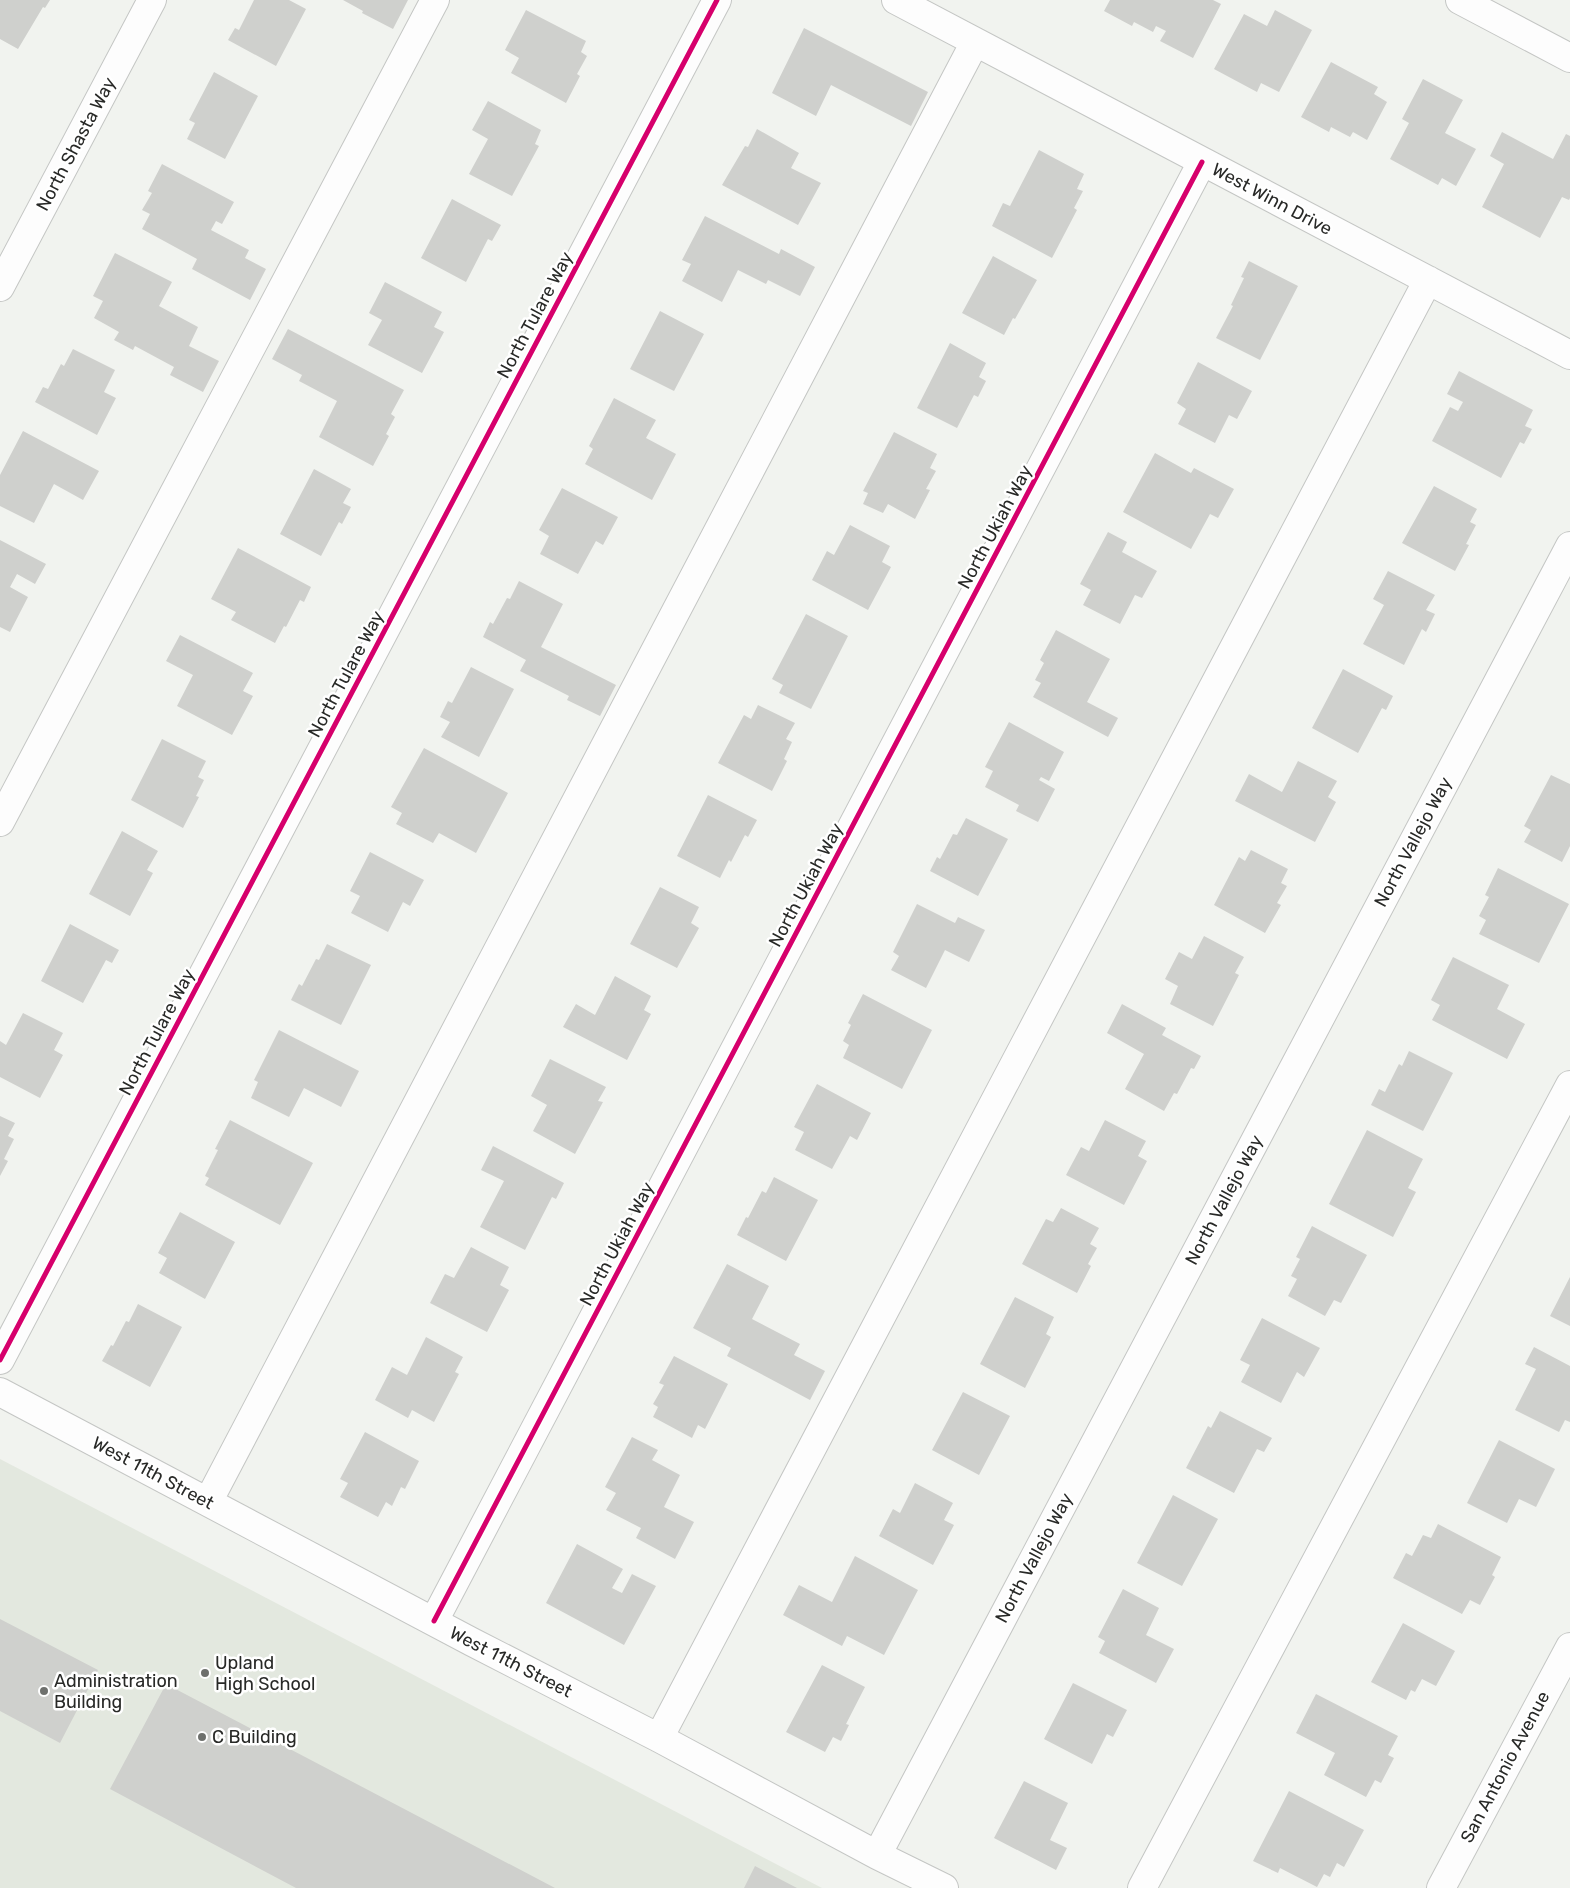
<svg xmlns="http://www.w3.org/2000/svg" width="1570" height="1888" font-family="Rubik,sans-serif">
<style>
.built{fill:#e3e8df}
.building{fill:#cfd0cd}
.lines{fill:none;stroke-linecap:round;stroke-linejoin:round}
.minor-casing{stroke:#c4c6c4;stroke-width:30}
.major-casing{stroke:#c4c6c4;stroke-width:30}
.minor{stroke:#fdfdfd;stroke-width:28}
.major{stroke:#fdfdfd;stroke-width:28}
.cycleway-casing{stroke:#fff;stroke-width:8}
.cycleway{stroke:#d6006c;stroke-width:5}
.poi-dot{fill:#6e706d;stroke:#fff;stroke-width:2}
.labels{text-anchor:middle;stroke-width:5;stroke-linejoin:round;paint-order:stroke}
.street-label{font-size:18px;fill:#282927;stroke:#fff}
.poi-label{font-size:18px;fill:#282927;stroke:#fff;text-anchor:start}
</style>
<rect width="100%" height="100%" fill="#f1f3ef"/>
<path class="built" d="M0 1459 822 1888H0Z"/>
<path class="building" d="M0 0H50L45 8 43 7 18 49 0 39Z
M254 0H289L306 9 276 66 228 40 235 28 239 30Z
M343 0H408L393 29 362 13 363 11Z
M1110 0H1213L1221 4 1193 58 1160 41 1166 31 1156 26 1153 32 1134 22 1132 26 1104 11Z
M526 10 586 41 581 52 587 56 577 74 580 76 566 103 511 73 519 58 505 50Z
M1275 10 1312 30 1279 92 1261 83 1257 92 1214 69 1244 14 1267 26Z
M804 28 928 92 911 126 831 85 816 116 772 93Z
M1331 62 1378 87 1374 94 1387 102 1367 140 1353 132 1350 137 1331 127 1329 132 1301 117Z
M214 72 258 96 225 159 187 139 195 123 189 120Z
M1423 79 1463 100 1445 133 1476 149 1456 186 1442 178 1438 185 1390 159 1409 123 1402 119Z
M488 101 541 130 535 144 539 146 512 196 469 174 488 139 472 130Z
M757 129 799 153 791 168 821 183 798 225 722 185 745 146 748 147Z
M1502 132 1553 159 1566 134 1570 136V198L1569 200 1562 197 1540 238 1482 207 1504 164 1490 156Z
M1039 150 1084 174 1077 189 1083 191 1074 208 1077 210 1052 258 992 226 1003 203 1010 206Z
M162 164 234 202 222 224 216 221 211 230 249 250 245 258 266 269 250 300 192 269 197 259 142 229 150 214 142 210 152 193 148 191Z
M452 199 501 225 492 241 488 239 466 282 421 258Z
M705 216 779 254 781 249 815 267 800 296 768 280 766 284 738 270 722 302 682 281 691 264 682 260Z
M115 253 172 282 159 306 198 327 189 346 219 361 203 392 170 375 174 367 135 346 133 350 114 340 119 332 94 318 103 301 93 296Z
M993 256 1037 280 1015 319 1013 318 1004 335 962 313Z
M1249 261 1298 286 1260 360 1216 338 1233 306 1231 305 1244 278 1241 277Z
M385 282 442 312 434 327 444 332 422 373 368 345 382 320 369 313Z
M660 311 704 334 674 391 630 369Z
M288 329 404 390 391 414 395 417 386 434 389 436 373 466 319 437 337 401 299 381 302 375 272 359Z
M950 343 986 363 979 377 986 381 978 397 974 395 957 428 917 408Z
M73 349 115 370 104 392 116 398 97 435 35 402 43 387 48 389 61 364 64 366Z
M1198 362 1252 391 1237 419 1229 415 1215 443 1178 424 1186 409 1177 403Z
M1459 371 1533 410 1525 426 1532 429 1524 444 1520 442 1501 478 1432 441 1450 407 1458 411 1463 402 1447 394Z
M614 398 656 420 646 438 676 454 652 500 585 464 593 449 589 446Z
M23 431 99 471 83 500 54 484 34 523 0 506V475Z
M894 432 937 454 930 468 936 471 926 489 930 490 915 519 888 504 883 513 863 504 868 493 863 491Z
M1155 453 1191 473 1194 468 1234 489 1218 518 1210 514 1191 549 1123 512Z
M314 469 351 489 343 503 351 507 342 524 339 522 321 556 280 534Z
M1434 486 1477 509 1470 522 1476 525 1466 544 1469 545 1455 571 1402 543Z
M562 488 618 517 603 545 596 541 578 574 540 554 549 536 539 530Z
M850 525 890 546 882 562 891 567 868 610 812 580 827 551 834 555Z
M1108 532 1127 542 1122 552 1157 571 1142 598 1135 595 1120 624 1083 605 1091 590 1080 584Z
M0 540 46 564 35 584 17 574 10 587 28 597 10 632 0 627Z
M238 548 311 587 304 602 300 600 286 627 284 626 275 643 231 620 236 612 211 599Z
M1388 571 1435 595 1426 610 1435 614 1426 632 1422 629 1404 665 1363 644 1384 605 1373 599Z
M519 581 563 604 541 647 616 685 600 716 567 700 569 696 520 671 526 660 483 637 490 622 493 624 507 598 510 599Z
M806 614 848 636 811 709 779 693 783 685 772 679Z
M1056 630 1110 659 1087 702 1118 718 1108 737 1033 697 1041 683 1035 680 1044 663 1040 660Z
M180 635 253 673 243 691 253 696 232 735 177 706 193 675 166 661Z
M471 667 514 689 479 757 441 737 450 722 440 717 448 701 452 703Z
M1343 669 1393 696 1386 710 1382 708 1358 753 1312 728Z
M758 705 795 723 786 739 792 742 784 759 787 761 772 791 718 763 744 715 751 719Z
M1009 722 1064 752 1049 781 1041 777 1039 780 1055 789 1038 822 1016 811 1019 805 985 787 993 771 985 767Z
M162 739 206 761 198 777 204 780 196 796 199 797 183 828 131 800Z
M424 748 508 793 476 853 439 833 433 843 396 824 402 813 391 807Z
M1298 761 1337 781 1328 797 1336 802 1315 842 1235 801 1249 774 1282 792Z
M1551 775 1570 784V846L1562 862 1524 842 1531 830 1524 826Z
M708 795 757 820 748 837 745 835 731 862 729 860 720 878 677 856Z
M966 818 1008 839 978 896 930 871 937 857 940 859 953 834 957 835Z
M122 831 158 851 147 870 153 873 130 916 89 894Z
M1251 850 1288 869 1281 883 1287 886 1277 903 1281 905 1265 933 1214 905 1239 857 1245 861Z
M370 852 424 880 410 906 403 902 388 932 351 913 360 896 350 891Z
M1498 868 1569 904 1539 963 1479 934 1486 920 1479 916 1489 897 1485 895Z
M660 887 699 907 691 923 699 928 677 968 630 944Z
M917 904 955 923 958 917 985 930 969 962 945 950 926 988 891 970 899 956 893 952Z
M70 924 119 950 112 963 106 960 83 1003 41 981Z
M1204 936 1244 957 1235 973 1239 975 1213 1026 1170 1004 1178 986 1165 979 1179 952 1192 959Z
M327 944 371 965 341 1025 291 1000 299 984 302 986 316 959 319 960Z
M1453 957 1509 985 1497 1009 1525 1024 1507 1059 1432 1020 1440 1005 1431 1000Z
M615 976 651 996 644 1010 651 1014 627 1060 563 1027 576 1004 595 1015Z
M863 994 932 1030 902 1089 843 1058 849 1045 843 1041 851 1025 848 1023Z
M1122 1004 1166 1028 1162 1035 1201 1056 1194 1069 1191 1068 1177 1094 1174 1093 1164 1111 1125 1089 1144 1054 1107 1033Z
M23 1013 63 1033 54 1050 63 1055 40 1098 0 1077V1041L6 1045Z
M279 1030 359 1071 341 1107 304 1088 289 1117 251 1098 258 1082 254 1080Z
M1409 1051 1453 1073 1423 1131 1371 1105 1379 1089 1385 1092 1399 1064 1402 1066Z
M550 1059 606 1087 598 1101 603 1102 575 1154 533 1131 547 1105 531 1096Z
M817 1084 871 1113 857 1140 850 1136 832 1169 795 1150 804 1132 794 1127Z
M0 1116 15 1123 8 1136 14 1139 4 1159 8 1161 0 1176Z
M230 1120 313 1163 280 1225 205 1185 209 1178 205 1176 218 1150 215 1149Z
M1105 1120 1146 1141 1138 1156 1147 1161 1124 1205 1066 1175 1081 1147 1089 1151Z
M1367 1130 1423 1159 1408 1188 1416 1192 1393 1237 1329 1204Z
M493 1146 564 1183 556 1199 552 1197 525 1250 480 1227 504 1181 481 1170Z
M774 1177 818 1200 786 1261 737 1235 746 1217 748 1218 762 1191 766 1193Z
M1061 1208 1099 1228 1090 1244 1097 1248 1088 1264 1091 1266 1077 1293 1022 1264 1046 1219 1053 1222Z
M180 1212 235 1242 205 1299 159 1273 167 1258 158 1253Z
M1312 1226 1367 1255 1341 1303 1334 1300 1325 1316 1288 1296 1297 1279 1291 1276 1300 1259 1296 1257Z
M471 1247 509 1267 500 1285 509 1290 487 1332 430 1303 445 1274 454 1278Z
M727 1264 769 1286 752 1319 800 1344 794 1355 825 1371 810 1400 727 1356 731 1348 693 1328Z
M1570 1277V1326L1550 1316Z
M1015 1297 1054 1317 1046 1334 1051 1337 1025 1388 980 1364Z
M138 1304 182 1327 150 1387 102 1361 111 1345 113 1346 126 1321 129 1322Z
M1262 1318 1320 1348 1304 1377 1297 1372 1281 1403 1241 1382 1250 1365 1240 1360Z
M426 1337 463 1357 455 1372 459 1374 434 1422 412 1410 408 1418 375 1400 392 1367 407 1375Z
M1534 1347 1570 1366V1422L1565 1420 1559 1432 1515 1410 1536 1369 1525 1364Z
M674 1356 728 1384 705 1429 698 1425 692 1438 653 1417 658 1407 653 1404 664 1385 659 1383Z
M963 1392 1010 1416 979 1475 932 1450Z
M1220 1411 1272 1438 1264 1452 1257 1449 1234 1493 1186 1468 1208 1426 1211 1428Z
M365 1432 419 1461 405 1489 401 1487 392 1506 386 1502 378 1517 340 1497 348 1483 340 1479Z
M632 1437 658 1450 652 1460 680 1475 664 1507 694 1522 675 1559 636 1538 641 1528 606 1510 616 1493 605 1487Z
M1499 1440 1555 1469 1536 1507 1519 1499 1507 1523 1467 1503Z
M915 1483 953 1503 944 1520 954 1525 933 1565 879 1536 893 1509 900 1513Z
M1173 1495 1218 1519 1182 1586 1137 1563Z
M1438 1524 1501 1557 1492 1575 1495 1577 1480 1605 1470 1600 1462 1614 1393 1578 1406 1553 1412 1556 1423 1535 1431 1538Z
M577 1544 623 1569 612 1588 622 1593 632 1574 656 1586 624 1645 546 1603Z
M855 1556 918 1590 884 1655 847 1636 842 1646 783 1615 799 1585 832 1602Z
M1123 1589 1159 1608 1146 1635 1174 1649 1156 1683 1099 1653 1105 1641 1098 1637Z
M0 1619 98 1670 60 1743 0 1711Z
M1403 1623 1455 1651 1436 1686 1422 1679 1415 1692 1411 1690 1406 1700 1371 1682Z
M822 1665 865 1687 846 1724 849 1725 841 1741 833 1737 825 1752 786 1732Z
M1073 1683 1127 1710 1113 1737 1107 1734 1092 1764 1044 1739Z
M166 1684 555 1888H296L110 1789Z
M1316 1694 1398 1736 1388 1755 1394 1758 1381 1783 1375 1780 1366 1797 1324 1775 1335 1753 1296 1733Z
M1024 1781 1068 1803 1050 1840 1067 1848 1056 1870 994 1838Z
M1289 1791 1364 1830 1344 1867 1337 1863 1330 1877 1324 1874 1317 1887 1280 1868 1278 1873 1253 1861Z
M755 1866 797 1888H744Z"/>
<g class="lines">
<g class="minor-casing">
<path id="minor" d="M896 0 1570 355
M1460 0 1570 58
M0 287 152 0
M0 822 435 0
M0 1360 717 0
M0 1392 472 1642 659 1738 877 1855 944 1888
M208 1502 975 42
M434 1621 1202 162
M659 1738 1428 280
M877 1855 1570 546
M1142 1888 1570 1085"/>
</g>
<g class="major-casing">
<path id="major" d="M1441 1888 1570 1647"/>
</g>
<use href="#minor" class="minor"/>
<use href="#major" class="major"/>
<g class="cycleway-casing">
<path id="cycleway" d="M0 1360 717 0
M434 1621 1202 162"/>
</g>
<use href="#cycleway" class="cycleway"/>
</g>
<g class="poi-dot">
<circle cx="205" cy="1673" r="5"/>
<circle cx="44" cy="1691" r="5"/>
<circle cx="202" cy="1737" r="5"/>
</g>
<g class="labels">
<g class="street-label">
<text transform="translate(76 144) rotate(-62)" y="6">North Shasta Way</text>
<text transform="translate(1272 199) rotate(28)" y="6">West Winn Drive</text>
<text transform="translate(535 315) rotate(-62)" y="6">North Tulare Way</text>
<text transform="translate(995 527) rotate(-62)" y="6">North Ukiah Way</text>
<text transform="translate(346 674) rotate(-62)" y="6">North Tulare Way</text>
<text transform="translate(1413 842) rotate(-62)" y="6">North Vallejo Way</text>
<text transform="translate(806 885) rotate(-62)" y="6">North Ukiah Way</text>
<text transform="translate(157 1032) rotate(-62)" y="6">North Tulare Way</text>
<text transform="translate(1224 1200) rotate(-62)" y="6">North Vallejo Way</text>
<text transform="translate(617 1244) rotate(-62)" y="6">North Ukiah Way</text>
<text transform="translate(153 1473) rotate(28)" y="6">West 11th Street</text>
<text transform="translate(1034 1558) rotate(-62)" y="6">North Vallejo Way</text>
<text transform="translate(511 1662) rotate(27)" y="6">West 11th Street</text>
<text transform="translate(1505 1767) rotate(-62)" y="6">San Antonio Avenue</text>
</g>
<g class="poi-label">
<text x="215" y="1669">Upland<tspan x="215" dy="21">High School</tspan></text>
<text x="54" y="1687">Administration<tspan x="54" dy="21">Building</tspan></text>
<text x="212" y="1743">C Building</text>
</g>
</g>
</svg>
